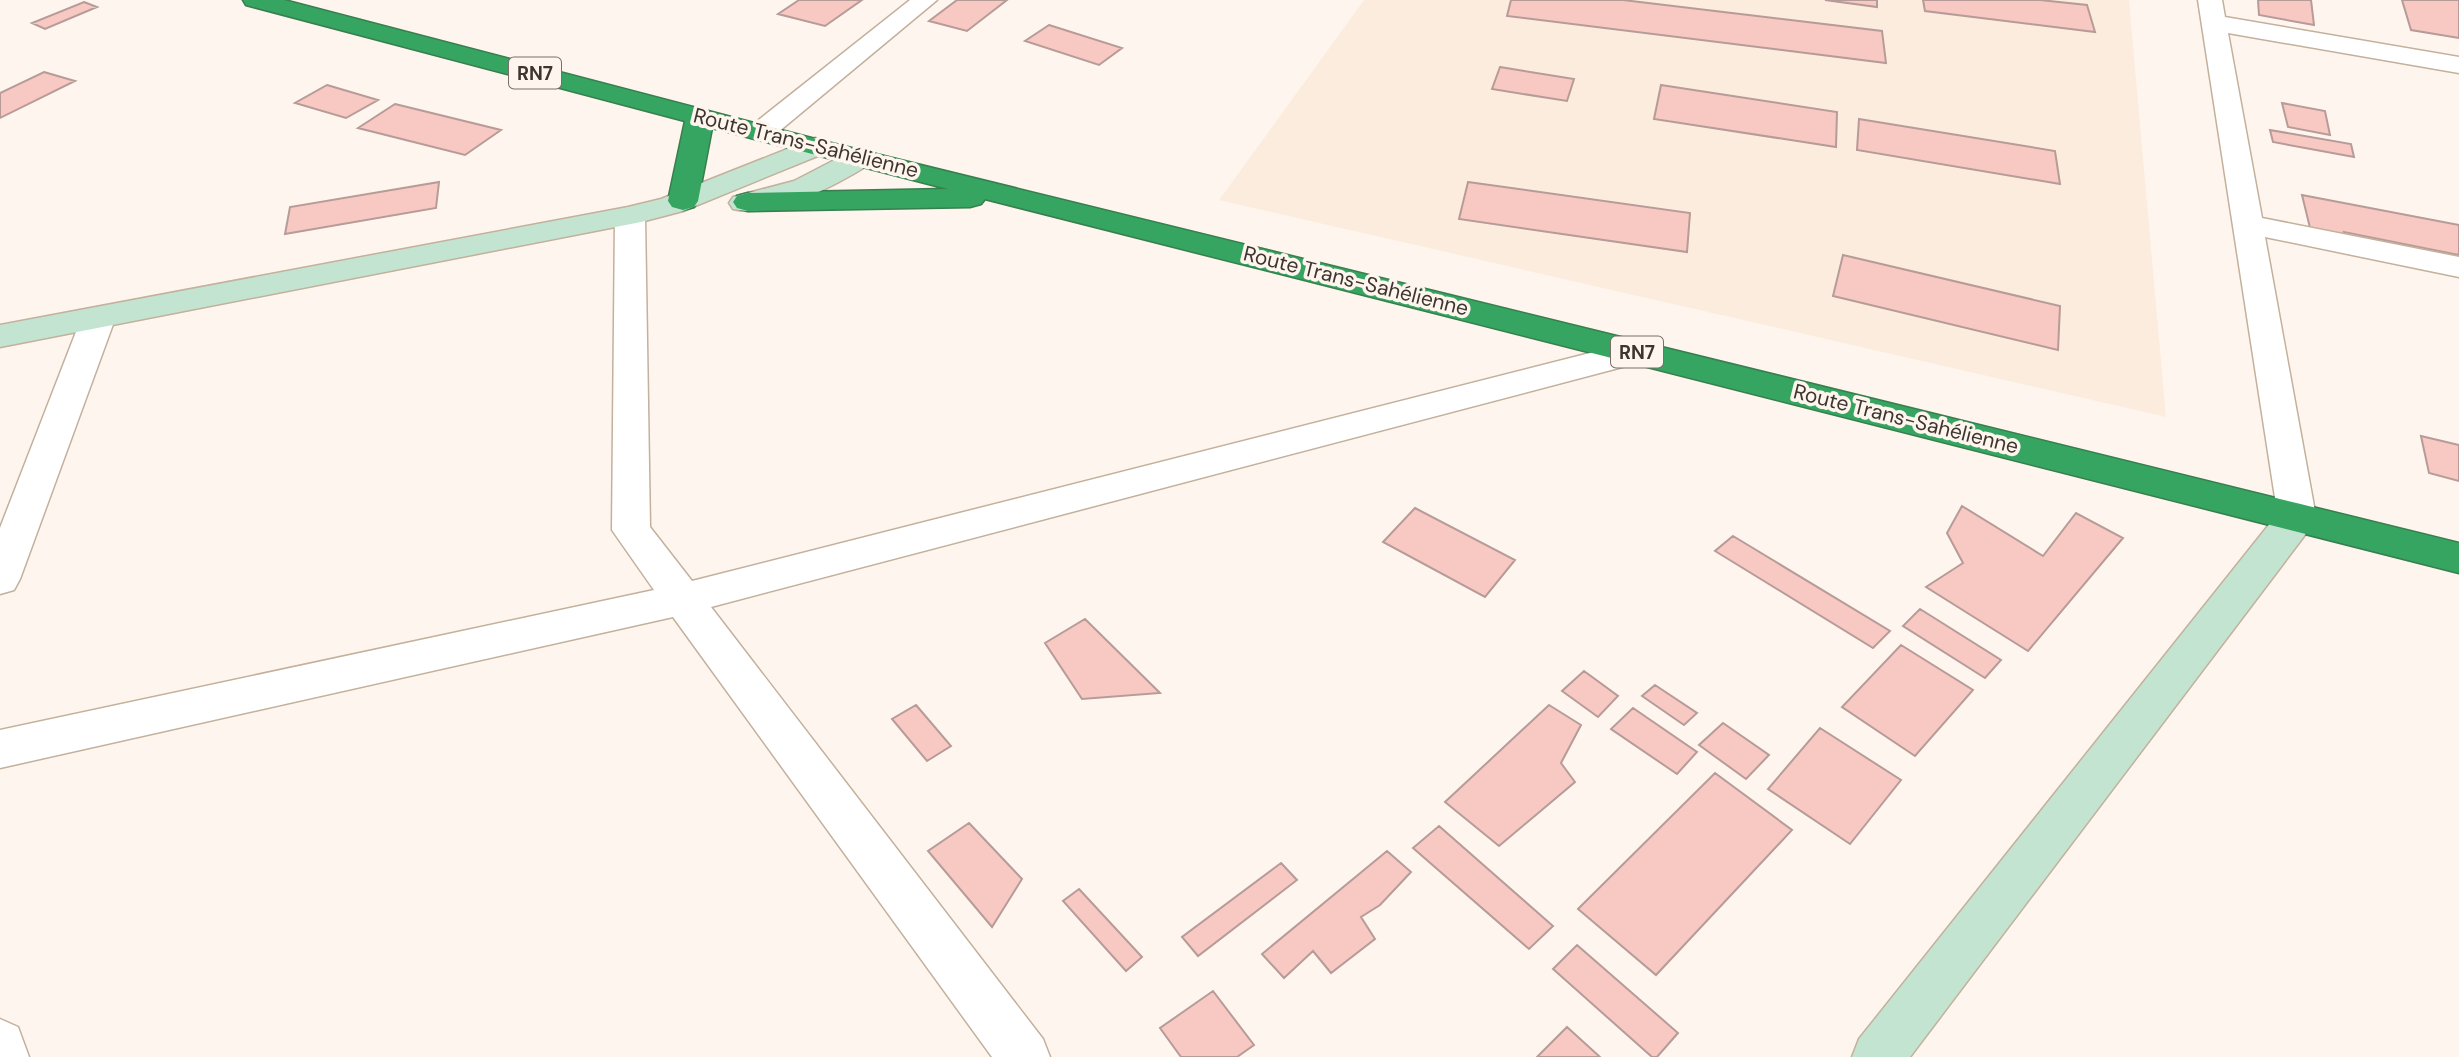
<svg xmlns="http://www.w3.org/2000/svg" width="2459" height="1057" font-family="'DM Sans',sans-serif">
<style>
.built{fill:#fcecdd}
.building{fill:#f8c8c2;stroke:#b79b98;stroke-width:2}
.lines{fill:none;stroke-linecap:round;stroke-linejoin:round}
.street-casing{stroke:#c3b09d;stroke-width:3}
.secondary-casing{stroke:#c3b09d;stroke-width:3}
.highway-casing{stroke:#387e4f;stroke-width:3}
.street{fill:#fff;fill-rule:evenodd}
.secondary{fill:#c3e4d0;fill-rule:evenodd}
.highway{fill:#36a561;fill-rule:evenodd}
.labels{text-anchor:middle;stroke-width:7;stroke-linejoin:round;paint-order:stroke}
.shield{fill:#fef6ee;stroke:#776f68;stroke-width:2}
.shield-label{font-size:19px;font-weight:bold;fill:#3d352e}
.street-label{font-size:21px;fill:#3d352e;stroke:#fef6ee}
</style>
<rect width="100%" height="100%" fill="#fef6ee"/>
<path class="built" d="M1364 0H2129L2166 417 1219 200Z"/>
<path class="building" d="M799 0H862L825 26 778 14Z
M957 0H1007L967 31 929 21Z
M1511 0H1623L1882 31 1886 63 1507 16Z
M1825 0H1877V7Z
M1923 0H2040L2087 5 2095 32 1925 11Z
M2258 0H2311L2314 25 2259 15Z
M2402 0H2459V38L2411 30Z
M84 2 97 7 45 29 32 23Z
M1049 25 1122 48 1099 65 1025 41Z
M1500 67 1574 79 1567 101 1492 89Z
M44 72 75 81 0 118V93Z
M327 85 378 100 346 118 295 103Z
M1661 85 1837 112 1836 147 1654 119Z
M2282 103 2325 111 2330 135 2288 127Z
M395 104 501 130 465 155 358 128Z
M1859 119 2055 151 2060 184 1857 150Z
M2270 130 2351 144 2354 157 2273 142Z
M439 182 436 208 285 234 290 207Z
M1468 182 1690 213 1687 252 1459 219Z
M2302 195 2459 225V255L2344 232 2346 239 2311 232Z
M1843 255 2060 306 2058 350 1833 296Z
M2421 436 2459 445V481L2429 473Z
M1962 506 2043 556 2076 513 2123 538 2028 651 1926 587 1963 563 1947 533Z
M1415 508 1515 560 1485 597 1383 542Z
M1733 536 1890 631 1873 648 1715 551Z
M1920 609 2001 660 1985 678 1903 626Z
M1085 619 1160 693 1082 699 1045 643Z
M1901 645 1973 690 1915 756 1842 707Z
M1584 671 1618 696 1598 717 1562 691Z
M1655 685 1697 713 1684 725 1642 696Z
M916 705 951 746 927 761 892 719Z
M1549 705 1581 725 1561 763 1575 782 1499 846 1445 802Z
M1633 708 1697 752 1677 774 1611 729Z
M1723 723 1769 755 1746 779 1699 745Z
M1820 728 1901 780 1850 844 1768 789Z
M1715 773 1792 830 1656 975 1578 909Z
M969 823 1022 879 992 927 928 851Z
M1439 826 1553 926 1529 949 1413 848Z
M1387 851 1411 872 1380 905 1361 917 1375 939 1331 973 1313 951 1284 978 1262 954Z
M1281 863 1297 880 1198 956 1182 937Z
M1079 889 1142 957 1126 971 1063 901Z
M1577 945 1678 1033 1657 1057H1652L1553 969Z
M1213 991 1254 1045 1237 1057H1181L1160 1028Z
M1567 1027 1600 1057H1537Z"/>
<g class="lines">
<g class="street-casing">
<path id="street" d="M910 0H937L771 138 761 140 751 138 747 132 751 126Z
M2198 0H2222L2225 17 2459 57V73L2228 33 2262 218 2459 257V277L2265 237 2316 517 2311 527 2297 531 2283 527 2278 517Z
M630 207 641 210 645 216 650 527 692 581 1637 341 1649 344 1654 352 1649 360 711 607 1043 1039 1050 1057H992L673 617 0 768V730L654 590 612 530 615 216 619 210Z
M98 309 110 312 115 319 20 579 14 590 0 594V528L81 319 86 312Z
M0 1019 18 1027 29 1057H0Z"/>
</g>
<g class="secondary-casing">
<path id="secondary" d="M815 138 825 141 829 147 825 153 683 211 641 222 0 347V325L628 207 661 199Z
M860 149 870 152 874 158 870 164C836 185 774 219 733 209L729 203 733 197 794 181 850 152Z
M2297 503 2311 507 2316 517 2311 527 1910 1057H1852L1859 1039 2283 507Z"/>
</g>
<g class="highway-casing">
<path id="highway" d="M243 0H284L823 141 2459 543V573L985 199 981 204 970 207 748 211 737 208 733 202 737 196 748 193 948 189 712 128 698 201 694 207 683 210 672 207 668 201 685 121 246 5Z"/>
</g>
<use href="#street" class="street"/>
<use href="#secondary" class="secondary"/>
<use href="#highway" class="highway"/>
</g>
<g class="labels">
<g class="shield">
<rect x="509" y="57.5" width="52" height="31" rx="5"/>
<rect x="1611" y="336.5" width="52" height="31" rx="5"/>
</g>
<g class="shield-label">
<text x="535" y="80">RN7</text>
<text x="1637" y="359">RN7</text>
</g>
<g class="street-label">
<text transform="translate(806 143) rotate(14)" y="7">Route Trans-Sahélienne</text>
<text transform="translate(1356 281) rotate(14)" y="7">Route Trans-Sahélienne</text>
<text transform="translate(1906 419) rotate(14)" y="7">Route Trans-Sahélienne</text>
</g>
</g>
</svg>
